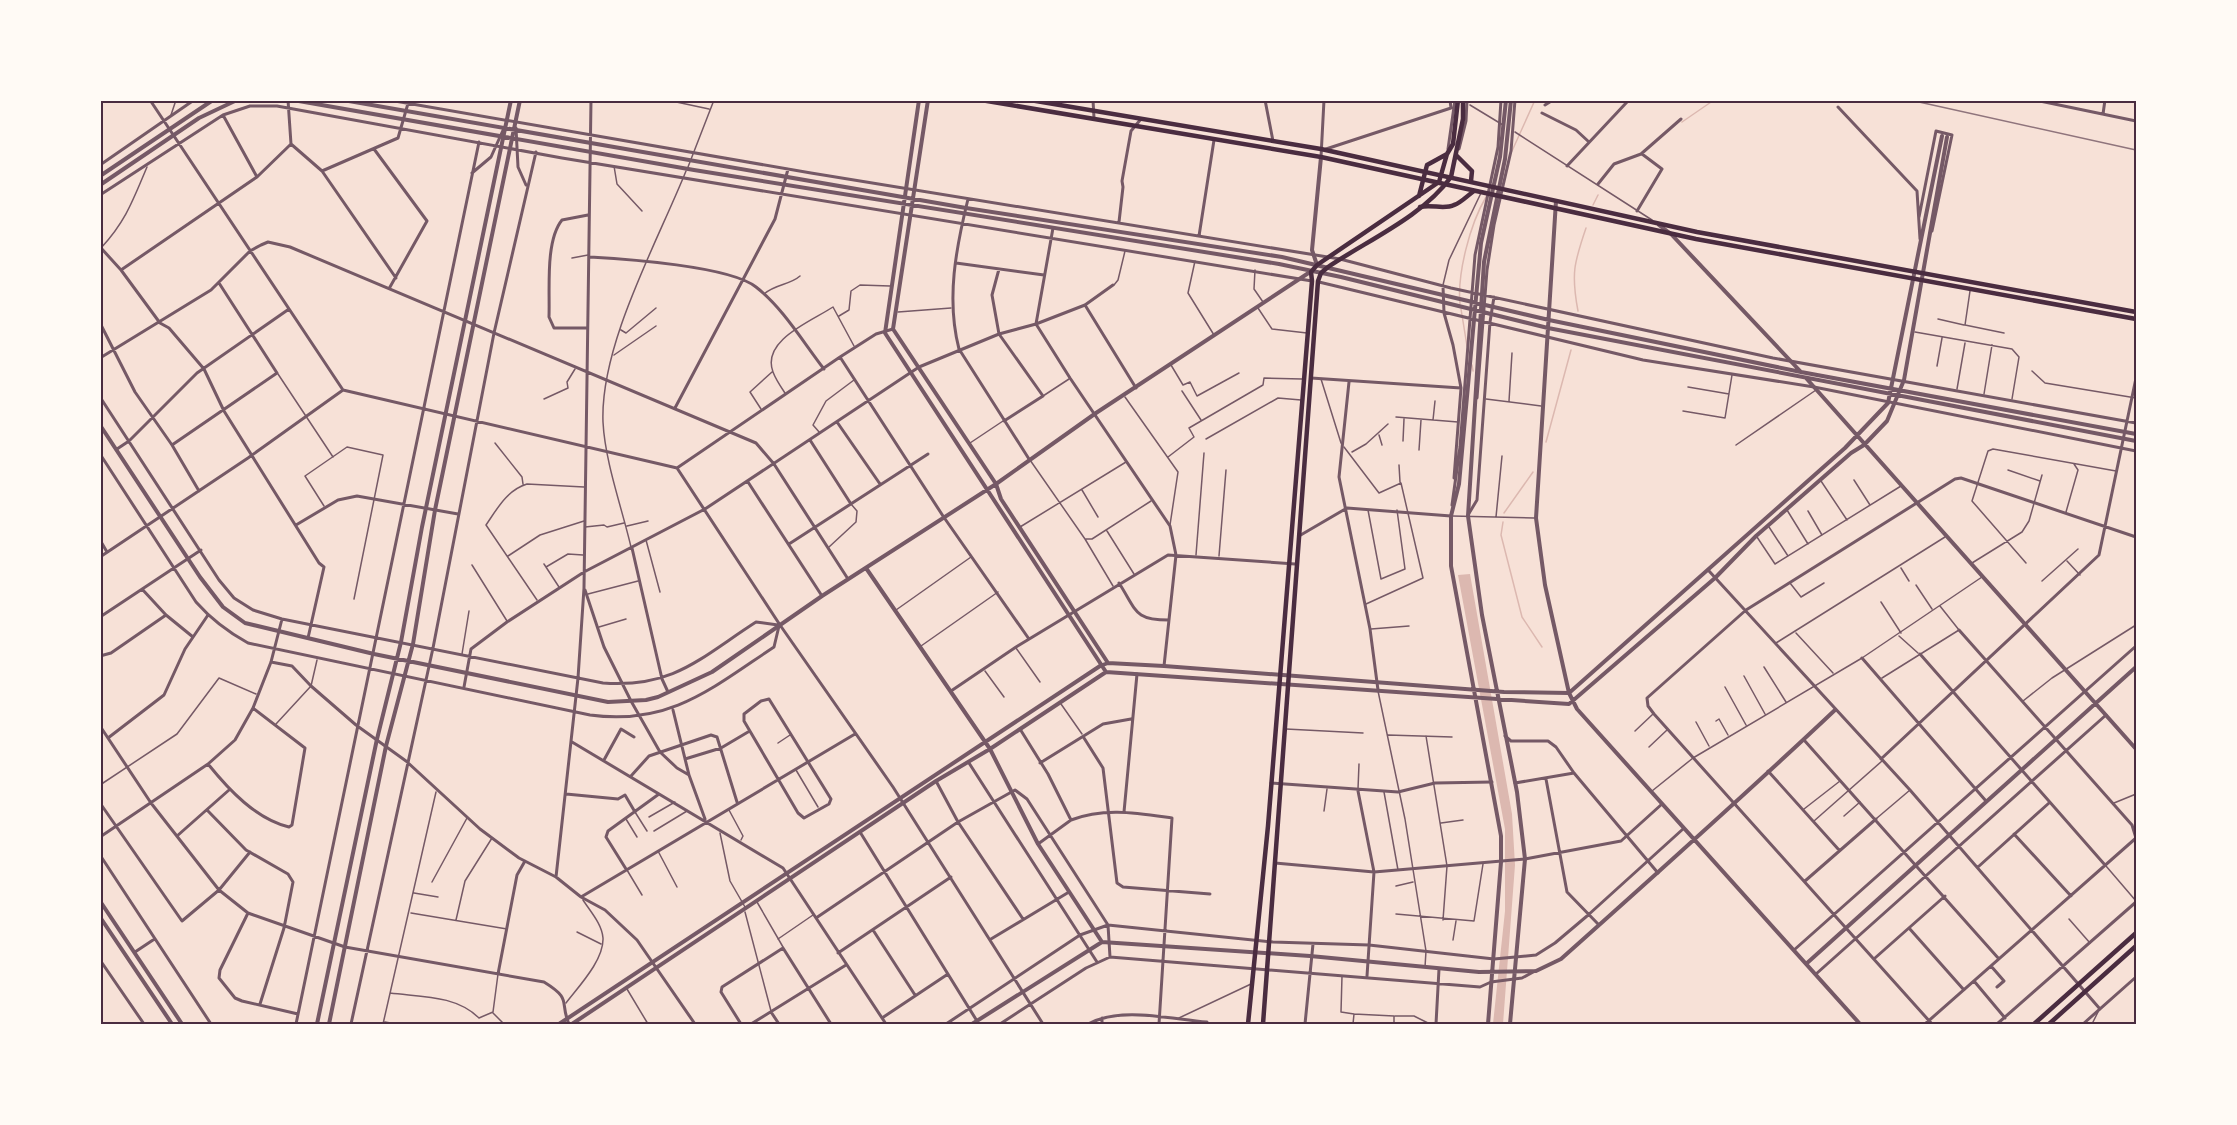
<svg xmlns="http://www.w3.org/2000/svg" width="2237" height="1125" font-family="Literata,serif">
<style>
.water{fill:#dcb8b0}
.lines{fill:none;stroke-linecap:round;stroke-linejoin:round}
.stream{stroke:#dcb8b0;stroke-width:1.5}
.service{stroke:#755966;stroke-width:1.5}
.minor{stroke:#755966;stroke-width:3}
.tertiary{stroke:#755966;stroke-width:4}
.secondary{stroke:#4a2c40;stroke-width:4.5}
.primary{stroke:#4a2c40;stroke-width:4.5}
.rail{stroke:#8f747c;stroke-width:1.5}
.neatline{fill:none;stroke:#4a2c40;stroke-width:2}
</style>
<rect width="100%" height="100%" fill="#f7e1d7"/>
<path class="water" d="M1470 574 1512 814 1515 865 1503 1024H1493L1505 911V829L1458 575Z"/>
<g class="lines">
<path class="stream" d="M1682 122 1714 100
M1512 151 1535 100
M1593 205 1598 195
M1460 304C1457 274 1470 224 1486 197
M1461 309 1467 346
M1578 311C1571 274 1574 263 1586 228
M1472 365 1473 371
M1546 442 1571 350
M1504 513 1533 472
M1503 522 1501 535 1522 617 1542 647"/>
<path class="service" d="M667 100 709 109
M1470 105 1503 125
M171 115 176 100
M1515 132 1652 220
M614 166 617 184 642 211
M688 167 714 100
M101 248C126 221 133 200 147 167
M572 258 588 255
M1195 261 1188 293 1214 335
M1255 270 1254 289 1263 302
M1114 285 1118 280 1125 251
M1443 285 1449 260 1481 193
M1970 291 1965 325 2004 333
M764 294C775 284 790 285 800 276
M1258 308 1272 329 1307 333
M898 312 951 308
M839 316 849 310 851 291 860 285 890 286
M1938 319 1964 325
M621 330 626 333 656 308
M1915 332 2012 349 2019 357 2012 399
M614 355 656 326
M1171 365 1183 385 1190 382 1197 396 1239 373
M1937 366 1942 338
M2032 371 2045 383 2136 398
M278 374 333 457
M1321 379 1341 443
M1688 387 1729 394
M1957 389 1965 343
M1182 391 1201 420
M785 393C781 387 776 380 773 372 761 340 812 321 833 307L854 346
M1984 394 1992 345
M1043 396 1069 379
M1125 397 1178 472 1170 525
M544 399 568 388 567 382 575 369
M1486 399 1541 406
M1509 401 1512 353
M761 409 750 392 772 372
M1683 411 1725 418 1732 375
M1396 417 1458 422
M1433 420 1435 401
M820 433 813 425 826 401 854 380
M1379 435 1382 445
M1206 439 1278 398 1301 400
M1403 441 1404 419
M495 443 522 477 523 484
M970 443 1003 421
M1736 445 1816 390
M1344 447 1379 493 1401 483 1423 578 1366 604
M1419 450 1421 420
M1352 452 1366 444 1388 424
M1168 457 1194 437 1189 428 1263 385 1264 378 1302 379
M1030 460 1085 539 1113 586
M1399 465 1400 482
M2008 470 2040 481
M1854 480 1870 505
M1821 481 1847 520
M1082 490 1098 517
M324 506 305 476 347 447 383 455 354 599
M1368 510 1381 579 1405 569 1397 510
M1787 510 1808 544
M1808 511 1822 535
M2066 512 2078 470 2074 464
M1452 516 1534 518
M1496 517 1502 456
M627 526 648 521
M585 527 604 525 607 527 624 523
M1020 527 1126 462
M1769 527 1788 556
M1107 531 1134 574
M1757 537 1775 564 1901 486
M1086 539H1092L1151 501
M646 540 660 592
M631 547C622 508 605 462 603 422 600 345 657 243 686 171
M829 547 856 522 857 511 851 504
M1196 555 1204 453
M508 556 540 535 584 521
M1219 556 1226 470
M2067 561 2080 575
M1972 563 2022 532 2029 521 2042 475
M2026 563 1972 501 1988 451 1993 449 2116 471
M544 564 559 587
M472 565 507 621
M546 567 568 554 583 555
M1901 568 1909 581
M2042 581 2078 549
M1790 583 1801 597 1824 583
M1916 585 1932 609
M588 594 638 581
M537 600 486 525C497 509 507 490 527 484L584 487
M1881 602 1901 633
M896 610 971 557
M599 627 626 619
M1371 629 1409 626
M1796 633 1833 673
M1899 636 1918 653
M1776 643 1945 537
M921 646 998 592
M1016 648 1040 682
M462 654 469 611
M1764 667 1786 702
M985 671 1004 697
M1744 676 1765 714
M1882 678 1959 630 1940 606
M1725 687 1746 725
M1378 691 1405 819 1426 951 1425 967
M2023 701 2052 678 2136 625
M1061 704 1082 734
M1716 721 1719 719 1728 735
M1696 722 1709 746
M276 724 311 686 317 660
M1286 729 1363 733
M1635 731 1653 714
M1388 735 1452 737
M1426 736 1447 866 1443 920
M778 743 790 735
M1649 747 1667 730
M796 770 818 807
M100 785 177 734 219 678 256 694
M1358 789 1359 764
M1652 791 1693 758 1862 658 1982 577
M1384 792 1398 870
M2114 803 2136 794
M1804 809 1840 781
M729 810 743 836 741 840
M1324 811 1327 789
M635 812 647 831
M1844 816 1860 802
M649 817 675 802
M1877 818 1910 790
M626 819 637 837
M1814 821 1882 761
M1441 823 1463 820
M654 831 687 811
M720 833 730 881 745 907
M658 851 677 887
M2106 866 2136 901
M627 870 642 895
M432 882 467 818
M1396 886 1413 882
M414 893 438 897
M757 902 783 947
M745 912 771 1011
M411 913 507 929
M1396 914 1474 921 1483 864
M2069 919 2090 943
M456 920 465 881 492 838
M577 932 601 944
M778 939 813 915
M1453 940 1456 921
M1342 976 1341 1012 1354 1014 1353 1024
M627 989 648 1024
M390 993C421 997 456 995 479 1018L493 1012 498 974
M566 1003C579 986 604 960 603 938 602 924 590 911 583 900
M493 1013 504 1024
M1354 1014 1394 1016V1024
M1395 1016H1414L1430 1024
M1179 1018 1251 984
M385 1022 396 1024
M383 1024 436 792
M2092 1024 2098 1012"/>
<path class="minor" d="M150 100 343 390 677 468 780 625 893 787 1043 1024
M288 100 291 144 322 171 396 278
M389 100 811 173 1340 259 1451 288 1773 358 2136 423
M1093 100 1094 118
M1265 100 1273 141
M2035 100 2136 121
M1545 105 1553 100
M1838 107 1917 191 1920 239
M1542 113 1576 130 1589 142
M2103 114 2105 100
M223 115 257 177
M516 128 518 167 526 185
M374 149 427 221 390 287
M1326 149 1451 108 1450 100
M1448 149 1455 100
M1459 149 1466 121 1467 100
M1321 157 1324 100
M100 165 194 100
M1567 166 1627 102
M322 171 398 138 409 100
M472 173 491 157 504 128
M1598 184 1614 164 1641 154 1681 119
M100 195 223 115 250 106H277L562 158 1312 281
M968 199C956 248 946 299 959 349L1029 459
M1637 211 1662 169 1642 154
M1919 217 1936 131 1952 135 1932 231
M1119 222 1123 187 1122 181 1131 131 1141 119
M1053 228 1036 324 1070 378 1170 526 1176 555 1164 666
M1199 236 1214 140
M101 248 121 270 160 323 169 328 204 369 224 411 319 563 324 567 308 638
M590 257C625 259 730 266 756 287 783 308 803 342 824 369
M956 263 1044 275
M999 269 992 295 999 334 1043 396 1004 421
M121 270 257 177 291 144
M1319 282 1643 360 1814 387 2136 451
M1443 286 1444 313 1453 345 1461 388 1454 478
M1085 305 1136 388
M100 323 135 392 172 445 199 491
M587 328H554L549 317C550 290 545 241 562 220L588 215
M840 357 943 516 1029 639
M100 358 211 290 250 251 261 245 268 242 290 247 756 443 774 464 848 579
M1311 378 1461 388
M1349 382 1339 477 1370 629 1378 690
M100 397 219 580 234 598 253 610 282 619 603 683C674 688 700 658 756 622L778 625
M1477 398 1487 270 1494 225 1511 151 1515 100
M675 408 775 219 788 169
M837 422 880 484
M810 440 851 504
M172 445 277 373 219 283
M117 449 129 441 197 373 289 309
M100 454 196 602C211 619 228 632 248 643L590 715C670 726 712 688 774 647L779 626
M677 468 840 357 876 334 893 329
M748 482 822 596
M1452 505 1460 447 1475 255 1498 147 1501 100
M1468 515 1477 500 1490 322 1494 297
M296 525 338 500 357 496 458 514
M1299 536 1347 508 1451 516
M100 540 107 552
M789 544 928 454
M632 548 662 679 668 692
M100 557 248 458 343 390
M1709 571 1910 790 2100 1009
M1119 583C1137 611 1134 620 1169 620
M142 589 166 615 193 637
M585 590 604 647 631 701 660 752 677 768 689 775 705 819
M100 617 201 550
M1959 630 2132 825 2136 838
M1920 654 2105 865
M100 656 111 653 166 615
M1862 658 1986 801
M271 662 292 666 311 686 356 725 406 761 480 829 519 858 556 877 581 897 605 910 637 940 695 1024
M464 687 471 649 507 622 584 572 705 509 919 367 999 334 1036 324 1085 305 1113 285
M951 691 1016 647 1168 555 1295 564
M769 699 831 799 829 804 804 818 798 813 744 721V714L761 701Z
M673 710 689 775
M100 726 151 803 219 890 248 913 345 947 544 982C573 1000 559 1001 569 1024
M1020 729 1048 774 1071 820C1104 807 1137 813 1172 818L1159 1024
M1505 736 1511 741H1548L1556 747 1574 773 1658 873
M108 738 164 695 185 649 208 615
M1084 738 1103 768 1117 883 1123 887 1210 894
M1804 740 1999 959
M572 742 783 868 886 1024
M685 759 721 748 748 732
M1881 759 2099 555 2136 378
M604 760 621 729 634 737
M969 763 1097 962
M1040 763 1103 724 1131 719
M208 764C229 790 256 819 289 827L292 825 305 748 253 708
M1768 771 1839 850
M631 776 649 756 711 735 717 737 737 802
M1546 779 1567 892 1599 925
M936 781 958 822 1023 919
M1271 783 1398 792 1435 783 1492 782
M1515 783 1574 773
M1358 791 1374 872 1367 976
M566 794 618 799 625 795 635 812
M100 803 182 921 219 890 250 852
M207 810 246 850 288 874 293 882 284 928 260 1004
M1124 812 1137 674
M860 832 977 1021
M2014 834 2071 896
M177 836 229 790
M100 837 208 764 235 740 253 708 271 662 282 619
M1038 844 1071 820
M100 855 211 1024
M1275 863 1374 872 1525 859 1621 841 1662 804
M1978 867 2049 803
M626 869 606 837 608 831 659 794
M556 877 578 678 584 588 591 100
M1805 881 1876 819
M581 897 855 734
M248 913 220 970 219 978 235 998 242 1001 298 1014
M816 918 958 822 1015 790 1027 799 1108 925 1110 957
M1909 928 1964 990
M873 930 915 995
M991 939 1069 892
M1794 950 2136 646
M135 952 153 940
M838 953 951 877
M1875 958 1945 896
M100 960 144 1024
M1991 966 2004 981 1997 987
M498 974 517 875 525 861
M1816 974 2106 715
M1974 981 2005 1018
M771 1012 779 1024
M882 1018 948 974
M1102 1018V1024
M296 1024 479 142
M351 1024 433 648 494 333 536 152
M741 1024 721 992 722 987 783 948 831 1024
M751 1024 846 965
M946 1024 1080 935 1108 925 1273 942 1369 945 1494 959 1536 955 1555 943 1587 916 1683 829
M1000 1024 1086 968 1110 957 1480 987 1491 982 1522 978 1535 971
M1088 1024C1121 1006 1170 1019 1207 1022L1206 1024
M1305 1024 1313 944
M1436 1024 1439 969
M1925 1024 2136 838
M1932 1024 1654 714 1648 706 1647 698 1746 610 1955 479 1961 478 2136 537
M1997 1024 2136 902
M2083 1024 2136 977"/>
<path class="tertiary" d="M293 100 694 170 1279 264 1341 277 1548 328 2136 441
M343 100 966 208 1282 257 1549 320 1801 372 2136 434
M919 100 885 333 1106 672 1569 704 1715 578 1756 536 1851 453 1864 445 1887 421 1904 380 1947 137
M928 100 893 329 996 484 1001 499 1108 663
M100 176 213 100
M100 185 199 118 237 100
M1556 201 1536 518 1545 585 1569 693 1577 709 1860 1024
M1659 225 1671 234 1801 372
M1317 265 1312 250 1321 157
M1806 378 2136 749
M100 425 200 577 223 607 245 623 374 654 608 702 646 700 658 697 712 672 822 596 996 484 1096 413 1310 272
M866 568 990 749 1038 844 1102 942
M100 901 182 1024
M100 917 172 1024
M1806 964 2136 667
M317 1024 377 739 401 642 422 527 511 100
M329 1024 386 746 413 644 435 510 520 100
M559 1024 1100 666 1108 663 1164 666 1504 692 1569 693 1845 448 1888 403 1942 136
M572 1024 936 781 990 749 1106 672
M972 1024 1102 942 1310 956 1479 972 1536 971 1561 959C1653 877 1745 795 1835 710
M1488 1024 1501 862V836L1451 566V516L1459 484 1481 243 1500 157 1506 100
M1510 1024 1525 859 1517 792 1482 615 1468 516 1484 262 1505 159 1511 100"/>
<path class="secondary" d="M1456 155 1472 171 1471 181
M1419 196 1427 165 1447 154
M1248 1024 1268 826 1312 281 1311 272 1317 265 1439 182 1447 154 1453 144 1458 100
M1263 1024 1318 281 1321 273 1328 267C1368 240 1422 217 1451 177L1463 119V100"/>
<path class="primary" d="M981 100 1321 157 1696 239 2136 319
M1030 100 1321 149 1697 232 2136 312
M1420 207C1432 204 1444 210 1454 205 1461 203 1468 195 1474 191
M2034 1024 2136 933
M2049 1024 2136 946"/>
<path class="rail" d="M1910 100 2136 150"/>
</g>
<rect width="2237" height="1125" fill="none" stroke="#fffaf5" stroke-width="204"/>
<rect x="102" y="102" width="2033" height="921" class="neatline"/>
</svg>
